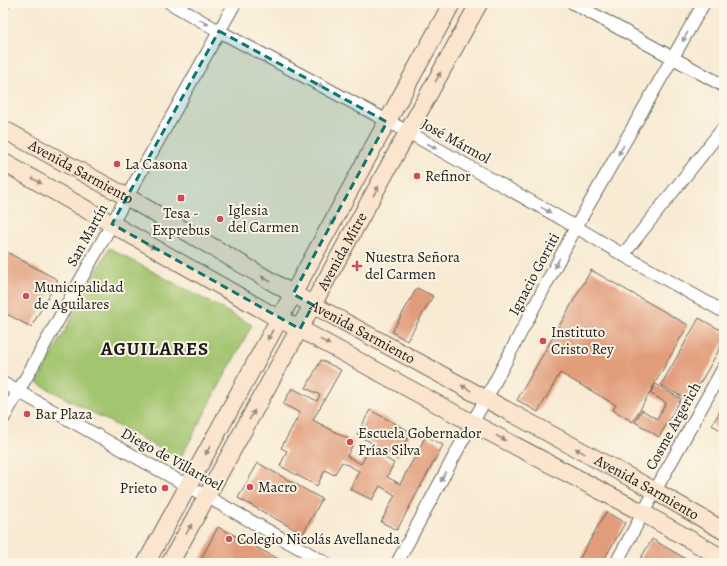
<svg xmlns="http://www.w3.org/2000/svg" width="727" height="566" font-family="Alegreya,serif">
<style>
.green{fill:#a2c56f;stroke:#5f7046}
.building{fill:#e19c7a}
.lines{fill:none;stroke-linecap:round;stroke-linejoin:round}
.minor-casing{stroke:#69645c;stroke-width:14}
.secondary-casing{stroke:#69645c;stroke-width:19}
.minor{stroke:#fff;stroke-width:12}
.secondary{stroke:#fce5cf;stroke-width:17}
.oneway{fill:#999}
.oneway2{fill:#978b7e}
.marked{fill:#0f766e;fill-opacity:0.2;stroke:#0f766e;stroke-width:3;stroke-dasharray:8 5;stroke-linejoin:round}
.poi-dot{fill:#d1495b;stroke:#fcf5e5;stroke-width:1.5}
.labels{text-anchor:middle;stroke-width:4;stroke-linejoin:round;paint-order:stroke}
.street-label{font-size:15px;fill:#1c1c1c;stroke:#fcf5e5}
.poi-label{font-size:15px;fill:#1c1c1c;stroke:#fcf5e5;text-anchor:start}
.district-label{font-size:19px;font-weight:bold;letter-spacing:1px;fill:#1c1c1c;stroke:#fcf5e5}
</style>
<rect width="100%" height="100%" fill="#fcf5e5"/>
<filter id="ink" filterUnits="userSpaceOnUse"><feTurbulence type="fractalNoise" baseFrequency=".025" numOctaves="2"/><feDisplacementMap in="SourceGraphic" scale="8" xChannelSelector="R" yChannelSelector="G"/><feConvolveMatrix kernelMatrix="1 2 1 2 8 2 1 2 1" color-interpolation-filters="sRGB"/></filter>
<filter id="wash" filterUnits="userSpaceOnUse"><feTurbulence type="fractalNoise" baseFrequency=".012" numOctaves="4" result="noise"/><feDisplacementMap in="SourceGraphic" scale="16" xChannelSelector="R" yChannelSelector="G"/><feGaussianBlur stdDeviation="0.9" result="paint"/><feColorMatrix in="noise" values="0 0 0 0 0 0 0 0 0 0 0 0 0 0 0 0 0 1.4 0 .05"/><feComposite in="paint" operator="in"/></filter>
<g filter="url(#wash)">
<rect width="100%" height="100%" fill="#f8ead3"/>
<path class="green" d="M109 248 252 325 180 459 37 383Z"/>
<g id="blocks">
<path class="building" d="M3 250 58 280 31 327 3 312Z
M591 270 688 325 633 422 613 410 616 405 560 373 538 412 517 400Z
M417 288 433 296 407 341 392 332Z
M699 318 724 332V341L690 401 661 385Z
M321 360 341 370 313 420 354 442 347 456 361 464 369 449 394 463 387 477 400 484 426 436 443 445 397 530 381 522 395 495 380 486 372 500 350 489 359 471 342 462 334 475 325 470 317 486 280 466 287 451 281 448 300 413 283 404 292 388 317 401 320 395 306 388Z
M656 384 681 399 659 437 635 422 642 410 657 419 666 403 650 393Z
M370 410 411 432 398 457 357 435Z
M720 411 724 414V432L712 425Z
M258 463 322 499 303 534 238 498Z
M606 512 625 523 602 563H577Z
M218 527 286 563H199Z
M652 539 686 559 684 563H638Z"/>
</g>
</g>
<g filter="url(#ink)">
<use href="#blocks" fill-opacity="0" stroke="#69645c" stroke-width="1"/>
<g class="lines">
<g class="minor-casing">
<path id="minor" d="M170 3 219 31 408 132 576 227 623 255 724 312
M573 3 724 86
M3 4V3
M623 255 724 127
M3 383 326 563
M3 419 235 3
M397 563 472 423 486 399 576 227 704 3
M616 563 655 491 724 367"/>
</g>
<g class="secondary-casing">
<g id="secondary">
<path id="s1" d="M3 129 127 197 293 294 655 491 724 531"/>
<path d="M3 162 279 319 300 329 472 423 643 513 724 559"/>
<path d="M146 563 452 3"/>
<path id="s2" d="M170 563 479 3"/>
</g>
</g>
<use href="#minor" class="minor"/>
<use href="#secondary" class="secondary"/>
</g>
<defs><path id="oneway-solid" d="M-6-.8H1V-3.2L6.5 0L1 3.2V.8H-6Z"/></defs>
<g class="oneway">
<use href="#oneway-solid" transform="translate(204 22) rotate(30)"/>
<use href="#oneway-solid" transform="translate(685 37) rotate(119)"/>
<use href="#oneway-solid" transform="translate(318 84) rotate(28)"/>
<use href="#oneway-solid" transform="translate(432 146) rotate(29)"/>
<use href="#oneway-solid" transform="translate(621 150) rotate(120)"/>
<use href="#oneway-solid" transform="translate(546 210) rotate(29)"/>
<use href="#oneway-solid" transform="translate(557 263) rotate(118)"/>
<use href="#oneway-solid" transform="translate(443 477) rotate(118)"/>
</g>
<g class="oneway2">
<use href="#oneway-solid" transform="translate(438 77) rotate(-61)"/>
<use href="#oneway-solid" transform="translate(37 181) rotate(30)"/>
<use href="#oneway-solid" transform="translate(376 191) rotate(-61)"/>
<use href="#oneway-solid" transform="translate(333 221) rotate(119)"/>
<use href="#oneway-solid" transform="translate(150 246) rotate(29)"/>
<use href="#oneway-solid" transform="translate(266 279) rotate(-150)"/>
<use href="#oneway-solid" transform="translate(270 335) rotate(119)"/>
<use href="#oneway-solid" transform="translate(325 342) rotate(29)"/>
<use href="#oneway-solid" transform="translate(466 388) rotate(-151)"/>
<use href="#oneway-solid" transform="translate(252 415) rotate(-61)"/>
<use href="#oneway-solid" transform="translate(501 438) rotate(28)"/>
<use href="#oneway-solid" transform="translate(208 450) rotate(119)"/>
<use href="#oneway-solid" transform="translate(580 451) rotate(-151)"/>
<use href="#oneway-solid" transform="translate(189 529) rotate(-61)"/>
</g>
</g>
<path class="marked" d="M219 31 387 122 293 294 313 305 300 329 112 224Z"/>
<g class="poi-dot">
<circle cx="117" cy="164" r="4"/>
<circle cx="417" cy="176" r="4"/>
<rect x="177" y="194" width="8" height="8" rx="2"/>
<circle cx="220" cy="219" r="4"/>
<path d="M355 260h4v4h4v4h-4v4h-4v-4h-4v-4h4z"/>
<circle cx="26" cy="296" r="4"/>
<circle cx="543" cy="341" r="4"/>
<circle cx="27" cy="414" r="4"/>
<circle cx="350" cy="442" r="4"/>
<circle cx="250" cy="487" r="4"/>
<circle cx="165" cy="488" r="4"/>
<circle cx="229" cy="539" r="4"/>
</g>
<g class="labels">
<g class="street-label">
<text transform="translate(456 141) rotate(29)" y="5">José Mármol</text>
<text dy="5" stroke="none"><textPath href="#s1" startOffset="89">Avenida Sarmiento</textPath></text>
<text transform="translate(87 235) rotate(-61)" y="5">San Martín</text>
<text dy="5" stroke="none"><textPath href="#s2" startOffset="356">Avenida Mitre</textPath></text>
<text transform="translate(534 274) rotate(-62)" y="5">Ignacio Gorriti</text>
<text dy="5" stroke="none"><textPath href="#s1" startOffset="413">Avenida Sarmiento</textPath></text>
<text transform="translate(673 426) rotate(-61)" y="5">Cosme Argerich</text>
<text transform="translate(172 459) rotate(29)" y="5">Diego de Villarroel</text>
<text dy="5" stroke="none"><textPath href="#s1" startOffset="737">Avenida Sarmiento</textPath></text>
</g>
<g class="poi-label">
<text x="125" y="169">La Casona</text>
<text x="425" y="181">Refinor</text>
<text x="228" y="215">Iglesia<tspan x="228" dy="17">del Carmen</tspan></text>
<text x="181" y="218" text-anchor="middle">Tesa -<tspan x="181" dy="17">Exprebus</tspan></text>
<text x="365" y="262">Nuestra Señora<tspan x="365" dy="17">del Carmen</tspan></text>
<text x="34" y="292">Municipalidad<tspan x="34" dy="17">de Aguilares</tspan></text>
<text x="551" y="337">Instituto<tspan x="551" dy="17">Cristo Rey</tspan></text>
<text x="35" y="419">Bar Plaza</text>
<text x="358" y="438">Escuela Gobernador<tspan x="358" dy="17">Frías Silva</tspan></text>
<text x="258" y="492">Macro</text>
<text x="157" y="493" text-anchor="end">Prieto</text>
<text x="237" y="544">Colegio Nicolás Avellaneda</text>
</g>
<g class="district-label">
<text x="155" y="355">AGUILARES</text>
</g>
</g>
<rect width="727" height="566" fill="none" stroke="#fcf5e5" stroke-width="16"/>
</svg>
